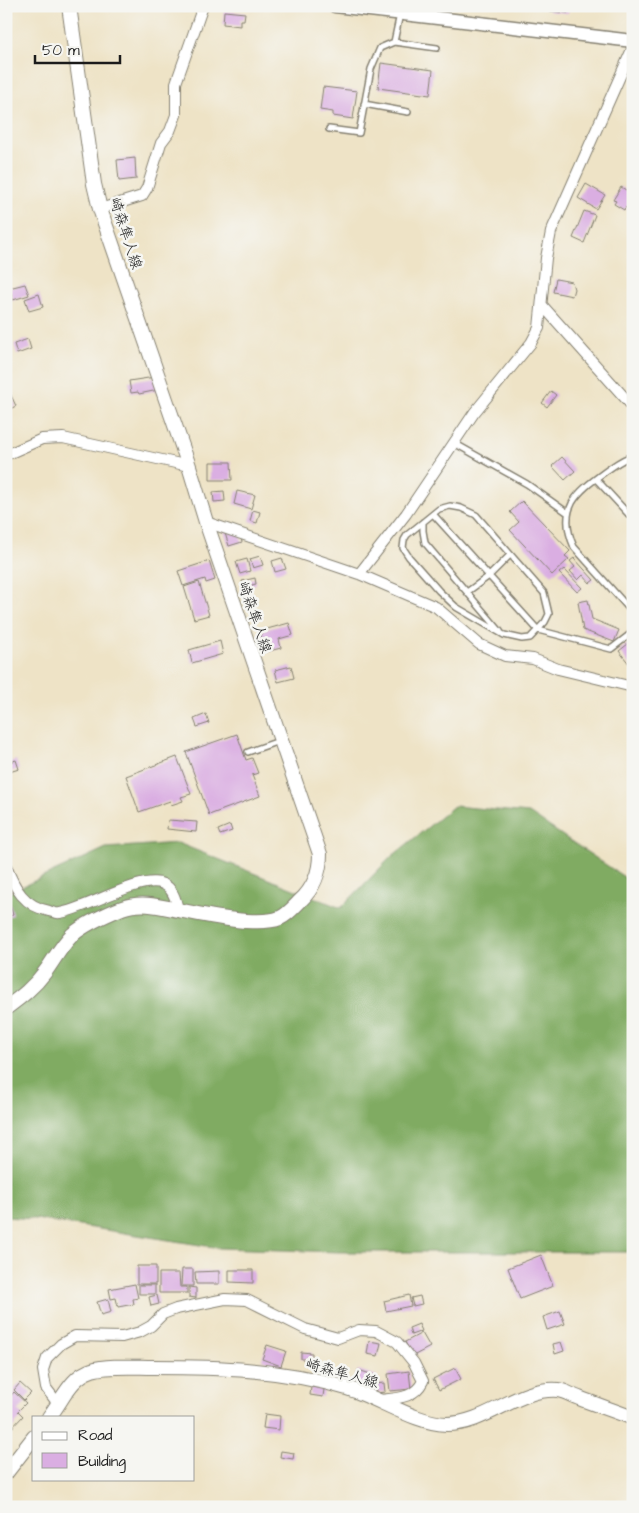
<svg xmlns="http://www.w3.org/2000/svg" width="639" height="1513" font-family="'Architects Daughter','Klee One',sans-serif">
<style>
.forest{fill:#80ab62;stroke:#4e643f}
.building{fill:#daaee2}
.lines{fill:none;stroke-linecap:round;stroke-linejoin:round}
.service-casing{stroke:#858071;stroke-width:8}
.minor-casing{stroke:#858071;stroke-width:12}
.tertiary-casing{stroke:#858071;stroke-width:15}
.secondary-casing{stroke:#858071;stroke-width:16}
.service{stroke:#fff;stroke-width:5}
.minor{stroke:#fff;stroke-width:10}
.tertiary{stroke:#fff;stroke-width:12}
.secondary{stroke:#fff;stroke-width:14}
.labels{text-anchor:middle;stroke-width:5;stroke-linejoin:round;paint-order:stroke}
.street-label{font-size:15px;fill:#1c1c1c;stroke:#f6f6f2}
</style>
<rect width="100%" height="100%" fill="#f6f6f2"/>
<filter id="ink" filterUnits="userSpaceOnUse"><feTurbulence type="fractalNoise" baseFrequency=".02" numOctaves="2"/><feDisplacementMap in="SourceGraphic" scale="10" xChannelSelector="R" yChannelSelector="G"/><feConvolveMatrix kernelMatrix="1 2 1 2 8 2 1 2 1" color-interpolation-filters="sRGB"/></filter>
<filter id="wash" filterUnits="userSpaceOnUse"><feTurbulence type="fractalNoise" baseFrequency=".0096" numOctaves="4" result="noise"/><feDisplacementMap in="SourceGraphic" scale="20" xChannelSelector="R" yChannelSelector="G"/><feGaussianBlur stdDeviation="1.12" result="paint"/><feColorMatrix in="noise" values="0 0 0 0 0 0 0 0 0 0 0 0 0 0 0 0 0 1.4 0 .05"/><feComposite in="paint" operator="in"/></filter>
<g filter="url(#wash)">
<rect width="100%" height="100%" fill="#eee3c6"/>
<path class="forest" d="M454 806 529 813 633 883V1252H339L219 1248 36 1219 6 1217V894L106 848 178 843 341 908 391 857Z"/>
<g id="blocks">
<path class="building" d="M549 6H569L568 13 549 11Z
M224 11 245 13 244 20H240V26L223 24Z
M381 63 433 70 430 95 378 88Z
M323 87 357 91 353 119 333 116V112L320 110Z
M135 158 136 179 119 181 117 160Z
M586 184 605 195 596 209 578 198Z
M621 187 633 194V203L629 209 626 207 624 210 614 204 616 201 613 200Z
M584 211 595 215 584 243 573 238Z
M556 279 572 282 574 289 572 296 553 292Z
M25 284 29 295 13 300 9 288Z
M39 294 43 307 29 311 25 299Z
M28 339 31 349 17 354 14 344Z
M155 377 158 390 139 394 138 392 131 393 129 381Z
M6 389H8L16 406 6 411Z
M551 391 556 395 547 407 542 403Z
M562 457 575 471 565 480 552 466Z
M210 462H231L232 480H210Z
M224 491 225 501 214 502 213 492Z
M237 491 255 495 251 509 234 504Z
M522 501 570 551 565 556 569 559 552 575 510 530 519 522 510 512Z
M253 510 260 512 257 523 250 521Z
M224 530 240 535 242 542 229 546Z
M260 556 263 565 253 568 250 559Z
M282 558 286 569 275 572 272 561Z
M574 558 594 580 590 583 583 575 578 580 570 571 575 567 570 561Z
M247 559 250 571 240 574 236 562Z
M209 561 215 580 206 583 205 579 183 586 178 571Z
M564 569 582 588 577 592 559 573Z
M255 578 256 584 243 587 242 581Z
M199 582 209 615 194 619 184 587Z
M588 600 592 619 619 630 614 642 583 630 578 602Z
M289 623 293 635 279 639 281 648 265 652 260 631Z
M633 640V663L630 665 619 651Z
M220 641 223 654 192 663 189 650Z
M291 666 294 678 278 682 275 670Z
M206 714 209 723 197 727 194 719Z
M237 734 246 760 252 758 258 773 252 775 260 796 209 815 186 752Z
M177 757 191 794 181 797 183 801 171 805 170 801 139 812 126 776Z
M16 760 19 769 6 773V763Z
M168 820 197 822 196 832 167 829Z
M230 825 232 831 220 835 218 830Z
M8 898 13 915 6 917V899Z
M541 1255 553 1286 520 1299 508 1268Z
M137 1266H156V1284H137Z
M182 1269H193V1286H181Z
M229 1270H253V1283L229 1282Z
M219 1271V1284H196L195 1272Z
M159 1273H179L180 1287H187V1293H159Z
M135 1284 138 1298 133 1299 134 1304 118 1307 116 1298 111 1299 109 1289Z
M139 1285H155V1294H139Z
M189 1287 196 1288V1298L189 1297Z
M157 1295 159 1304 151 1306 149 1297Z
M409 1295 411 1306 386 1311 384 1301Z
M420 1296 422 1304 413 1306 411 1298Z
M108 1299 111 1312 101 1315 97 1302Z
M560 1311 565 1324 547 1330 543 1317Z
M419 1324 422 1331 411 1335 409 1328Z
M422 1333 430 1347 413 1356 405 1342Z
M369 1341 381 1343 378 1356 367 1354Z
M561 1342 564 1351 555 1354 553 1344Z
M267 1345 286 1351 281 1366 262 1359Z
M301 1352 312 1353V1359H301Z
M455 1368 461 1379 439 1390 433 1379Z
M358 1370 377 1376 373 1390 354 1384Z
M409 1371 411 1389 390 1391 388 1374Z
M20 1383 31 1393 24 1400 14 1390Z
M384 1383 385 1392 376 1393 375 1384Z
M311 1387 324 1389 323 1397 310 1395Z
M14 1392 26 1403 18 1411 23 1416 8 1432 6 1430V1401Z
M265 1414 280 1416 279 1430 263 1428Z
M281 1451 294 1453 293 1459 280 1457Z"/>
</g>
</g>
<g filter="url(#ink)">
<use href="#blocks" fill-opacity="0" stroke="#858071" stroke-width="1"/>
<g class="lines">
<g class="service-casing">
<path id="service" d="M394 42 437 48
M364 104 408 112
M329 129 359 133 371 69 380 48 394 42 400 14
M454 443 527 484 568 513
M633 456C623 458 615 465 606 471 576 493 557 508 574 547L633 613
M596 479 633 519
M450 506 461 508 476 515 544 593 549 614 545 622 530 638 522 639 504 635 456 607 439 591 409 557 403 548 404 540 407 535 439 509Z
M433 514 538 630 611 649 633 632
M423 522V531L425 543 500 631
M467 592 489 576 510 555
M248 752 279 741"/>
</g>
<g class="minor-casing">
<path id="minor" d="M100 209 142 196 147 188 161 143 170 131 176 115V83L203 6
M542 305 633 407
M6 455 42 439 63 438 189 466
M206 522 359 574 436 607 479 644 505 656 533 659 558 669 633 687
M359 574 406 514 474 413 531 343 539 328 546 258 551 232 633 47
M6 866C15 889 24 906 49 911 52 912 57 914 60 913 84 910 142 874 163 884 173 888 176 900 178 910
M59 1405 46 1388 43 1370 47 1358 61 1344 75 1336 122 1337 140 1332 151 1326 163 1314 176 1309 225 1299 247 1300 305 1329 338 1338 359 1330 376 1331 397 1342 414 1363 423 1381C414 1399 397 1398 380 1400"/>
</g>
<g class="tertiary-casing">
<path id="tertiary" d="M335 6 633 41"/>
</g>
<g class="secondary-casing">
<path id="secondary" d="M6 1008C21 997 34 987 45 972 54 960 61 946 72 935 84 925 107 914 122 908 141 901 159 906 178 910 203 915 258 927 280 918 287 915 294 907 300 901 313 889 320 872 320 854L206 522 189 466 100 209 94 184 69 6
M49 1417C62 1401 71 1376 92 1370 106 1365 136 1367 152 1367 219 1367 282 1369 347 1388 377 1397 417 1424 447 1424 487 1424 518 1387 558 1390 565 1391 573 1396 579 1398 597 1405 615 1411 633 1418
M6 1473 34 1437"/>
</g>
<use href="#service" class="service"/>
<use href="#minor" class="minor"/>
<use href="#tertiary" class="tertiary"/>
<use href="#secondary" class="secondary"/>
</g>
</g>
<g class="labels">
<g class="street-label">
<text transform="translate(126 233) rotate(72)" y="5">崎森隼人線</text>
<text transform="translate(255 617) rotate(71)" y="5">崎森隼人線</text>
<text transform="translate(342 1373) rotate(15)" y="5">崎森隼人線</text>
</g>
</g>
<rect width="639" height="1513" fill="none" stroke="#f6f6f2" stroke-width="25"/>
<rect x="32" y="1416" width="162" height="65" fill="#f6f6f2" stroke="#9f9f9c"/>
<rect x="42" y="1432" width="25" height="8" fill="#ffffff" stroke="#9f9f9c"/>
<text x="78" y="1440" font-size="15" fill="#1c1c1c">Road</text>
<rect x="42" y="1453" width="25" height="15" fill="#daaee2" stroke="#9f9f9c"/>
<text x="78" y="1466" font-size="15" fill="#1c1c1c">Building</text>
<path d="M35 55v8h85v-8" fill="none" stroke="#1c1c1c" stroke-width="2.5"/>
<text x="42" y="55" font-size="15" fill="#1c1c1c" stroke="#f6f6f2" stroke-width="4" paint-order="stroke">50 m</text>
</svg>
